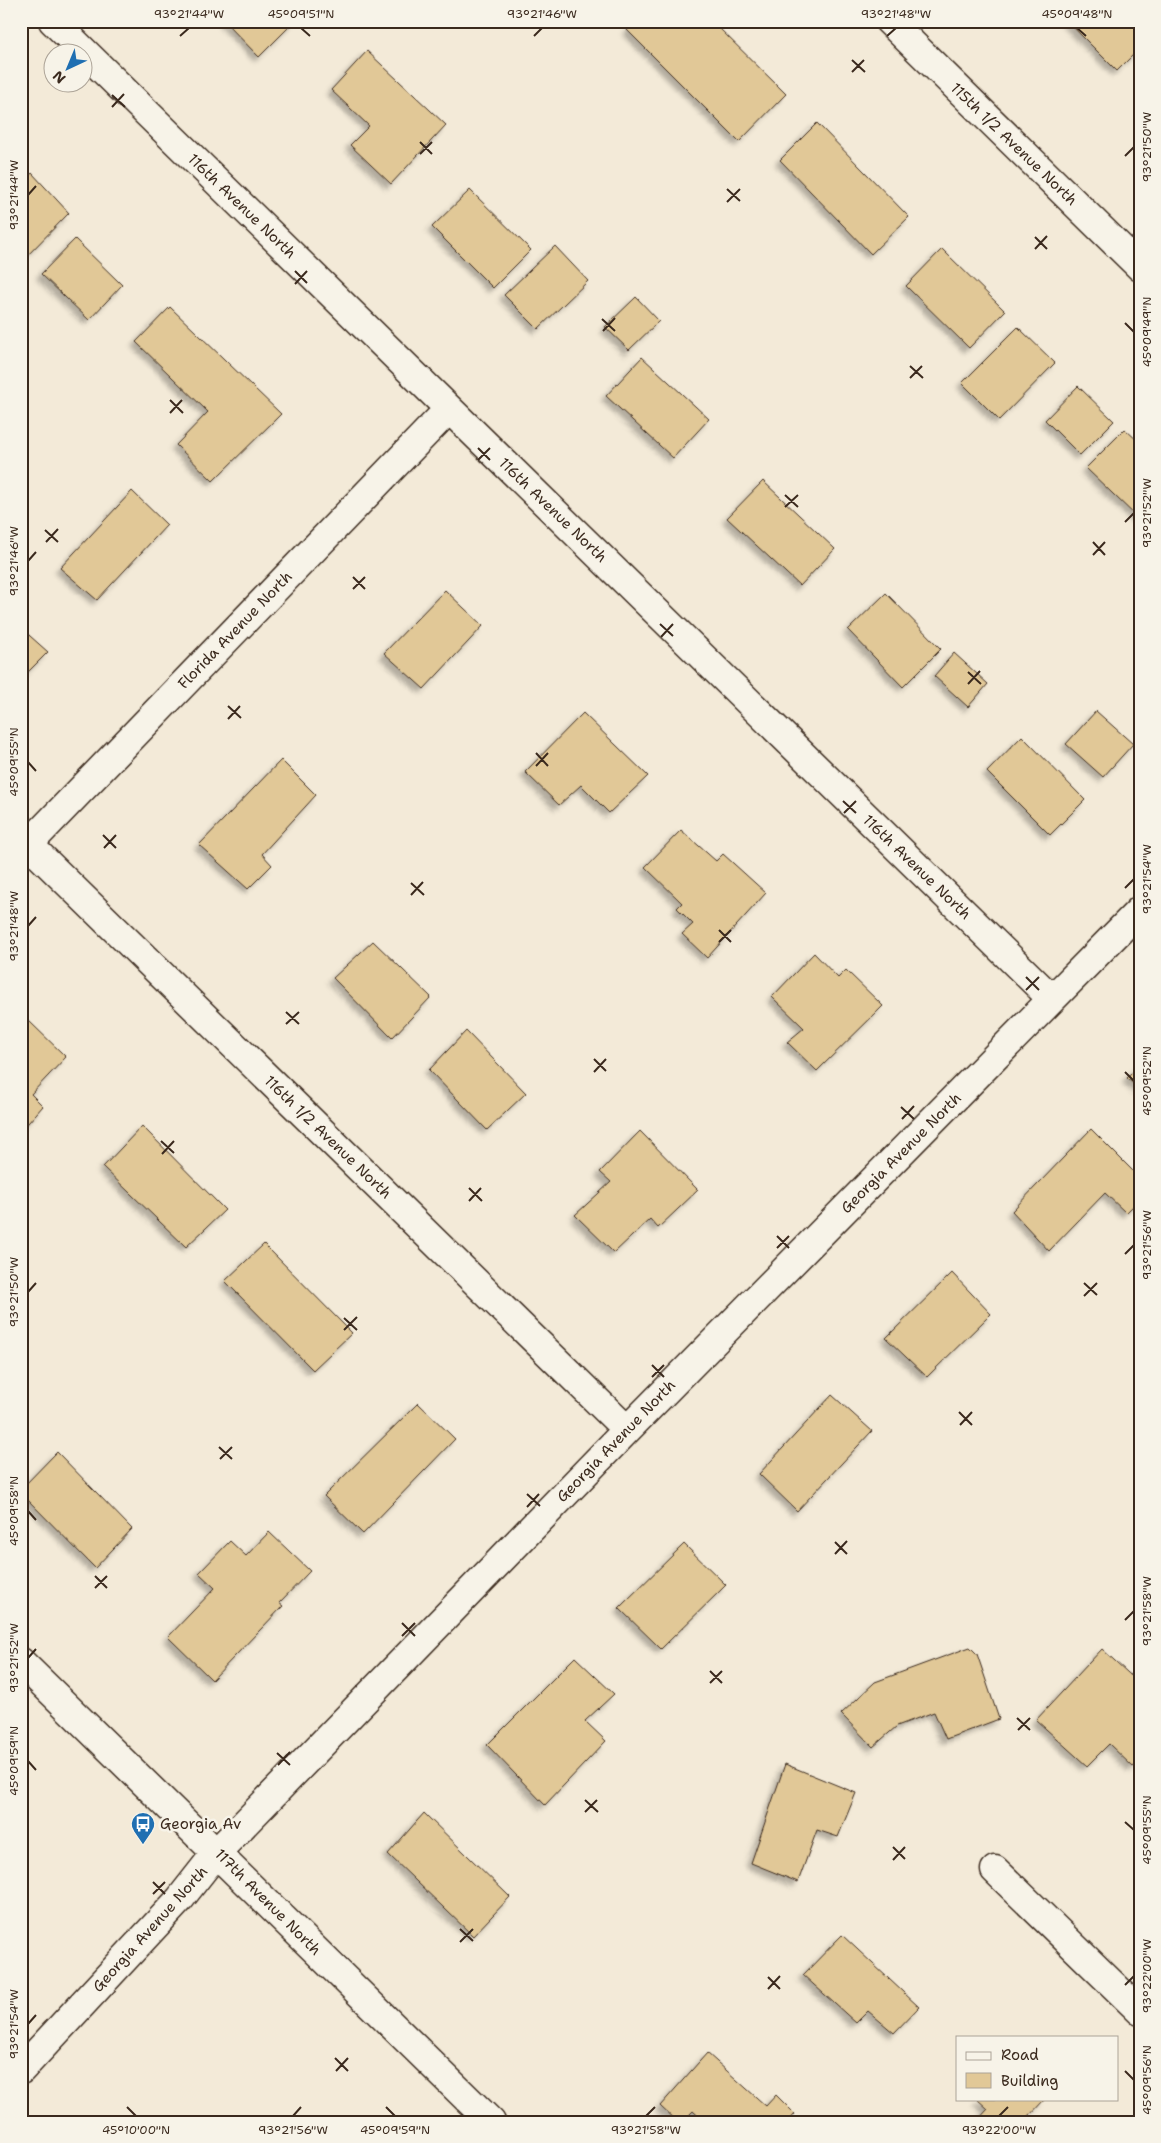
<svg xmlns="http://www.w3.org/2000/svg" width="1161" height="2143" font-family="'Shantell Sans',sans-serif">
<style>
.building{fill:#e1c897;stroke:#3b2a1e;filter:url(#shadow)}
.lines{fill:none;stroke-linecap:round;stroke-linejoin:round}
.minor-casing{stroke:#3b2a1e;stroke-width:31}
.minor{stroke:#f7f3e8;stroke-width:28}
.ticks{fill:none;stroke:#3b2a1e;stroke-width:2}
.labels{text-anchor:middle;stroke-width:5;stroke-linejoin:round;paint-order:stroke}
.street-label{font-size:15px;fill:#3b2a1e;stroke:#f7f3e8}
.poi-label{font-size:15px;fill:#3b2a1e;stroke:#f7f3e8;text-anchor:start}
.neatline{fill:none;stroke:#3b2a1e;stroke-width:2}
.ticks-label{font-size:12px;text-anchor:middle;fill:#3b2a1e}
</style>
<defs>
<filter id="shadow"><feDropShadow dx="-4.5" dy="4.5" stdDeviation="2.5" flood-color="#0004"/></filter>
</defs>
<rect width="100%" height="100%" fill="#f3ead8"/>
<filter id="ink" filterUnits="userSpaceOnUse"><feTurbulence type="fractalNoise" baseFrequency=".02" numOctaves="2"/><feDisplacementMap in="SourceGraphic" scale="10" xChannelSelector="R" yChannelSelector="G"/><feConvolveMatrix kernelMatrix="1 2 1 2 8 2 1 2 1" color-interpolation-filters="sRGB"/></filter>
<g filter="url(#ink)">
<path class="building" d="M224 21H295L259 57Z
M636 21H712L786 94 739 142 627 30Z
M1067 21H1140V48L1117 71Z
M367 51 446 125 391 184 350 145 369 126 331 90Z
M817 123 909 217 871 254 780 160Z
M32 173 69 213 21 262V184Z
M470 190 531 250 493 288 432 227Z
M75 239 122 285 89 320 41 274Z
M555 246 588 281 538 329 504 295Z
M942 249 1005 311 969 348 906 286Z
M636 297 659 321 629 350 605 327Z
M170 307 281 414 213 481 176 445 208 412 136 342Z
M1018 327 1055 363 999 420 962 383Z
M642 357 709 419 673 458 606 396Z
M1078 386 1114 421 1080 455 1045 420Z
M1125 429 1140 443V520L1086 468Z
M763 481 835 549 800 586 727 518Z
M132 491 167 525 97 600 60 568Z
M445 590 483 626 424 689 384 653Z
M886 593 941 649 903 687 848 630Z
M21 628 48 652 21 679Z
M954 653 988 684 968 707 934 676Z
M1096 711 1133 744 1103 777 1066 744Z
M583 713 648 776 609 813 581 785 559 805 525 772Z
M1022 736 1085 800 1050 835 987 772Z
M281 760 316 795 262 854 272 865 248 889 199 845Z
M681 830 716 861 723 854 766 893 707 958 682 934 693 924 677 908 682 903 645 867Z
M373 941 431 997 392 1038 333 978Z
M814 953 838 978 846 970 883 1006 817 1071 787 1042 804 1028 772 997Z
M27 1019 66 1057 31 1094 43 1106 21 1131V1026Z
M466 1031 526 1093 487 1130 429 1070Z
M1140 1065V1090L1127 1078Z
M142 1126 225 1210 186 1247 103 1167Z
M1091 1129 1140 1178V1199L1126 1213 1105 1193 1049 1251 1012 1211Z
M640 1131 698 1190 658 1228 650 1219 614 1253 575 1215 611 1182 600 1172Z
M264 1244 352 1333 313 1370 225 1281Z
M952 1273 991 1314 927 1377 886 1338Z
M832 1395 872 1431 797 1511 759 1474Z
M418 1403 455 1439 363 1534 324 1496Z
M57 1452 132 1529 95 1568 21 1493V1489Z
M269 1532 310 1571 279 1603 283 1606 212 1680 168 1637 215 1588 199 1573 230 1541 246 1556Z
M684 1544 726 1585 661 1649 619 1608Z
M970 1647 977 1654 999 1719 946 1739 934 1712 897 1726 873 1747 841 1714 875 1682Z
M1102 1649 1140 1684V1761L1133 1767 1109 1744 1087 1766 1036 1720Z
M575 1657 614 1694 585 1721 606 1741 545 1805 487 1745Z
M785 1764 856 1793 838 1837 817 1830 798 1882 751 1863Z
M424 1813 510 1897 473 1936 388 1854Z
M842 1935 919 2007 894 2033 868 2011 856 2023 803 1975Z
M707 2053 766 2106 776 2095 795 2114 788 2122H705L693 2111 682 2122H677L660 2106Z
M977 2099H1045L1028 2117 1032 2122H976L988 2109Z"/>
<g class="lines">
<g class="minor-casing">
<path id="minor" d="M53 21 1052 999
M889 21 1140 267
M29 845 627 1430
M21 852 449 409
M21 1662 491 2122
M995 1870 1140 2011
M21 2070 180 1899 217 1852 627 1430 1140 910"/>
</g>
<use href="#minor" class="minor"/>
</g>
</g>
<path class="ticks" d="M301 28 310 36M1077 28 1086 36M180 36 189 28M534 36 542 28M887 36 896 28M852 60 865 72M852 72 864 60M112 95 125 107M112 107 124 94M420 142 432 154M420 154 432 142M1125 156 1134 147M727 189 740 201M28 195 36 186M727 202 740 189M1035 237 1047 249M1035 249 1047 236M295 271 307 283M295 284 307 271M602 319 615 331M1125 323 1134 332M603 331 615 318M910 366 923 378M910 378 922 366M170 400 183 413M170 413 182 400M478 448 490 460M478 460 490 448M785 495 798 507M785 507 798 495M1125 522 1134 513M45 530 58 542M46 542 58 529M1093 542 1105 555M1093 555 1105 542M28 561 36 552M353 577 365 589M353 589 365 577M660 624 673 636M661 637 673 624M968 672 981 684M968 684 980 671M228 706 241 718M228 719 240 706M536 753 548 766M28 762 36 771M536 766 548 753M843 801 856 813M844 813 856 801M103 835 116 848M104 848 116 835M411 883 424 895M1125 888 1134 879M411 895 423 882M28 926 36 917M719 930 731 942M719 942 731 930M1026 977 1039 990M1026 990 1039 977M286 1012 299 1024M286 1024 299 1012M594 1059 606 1071M594 1072 606 1059M1125 1072 1134 1081M901 1107 914 1119M902 1119 914 1106M161 1141 174 1153M162 1154 174 1141M469 1188 482 1201M469 1201 481 1188M777 1236 789 1248M777 1248 789 1236M1125 1254 1134 1245M1084 1283 1097 1295M28 1292 36 1283M1084 1296 1097 1283M344 1318 357 1330M344 1330 357 1317M652 1365 664 1377M652 1377 664 1365M959 1412 972 1425M960 1425 972 1412M219 1447 232 1459M220 1459 232 1447M527 1494 540 1506M527 1507 539 1494M28 1511 36 1520M835 1542 847 1554M835 1554 847 1541M95 1576 107 1588M95 1588 107 1576M1125 1620 1134 1611M402 1623 415 1636M402 1636 415 1623M28 1658 36 1649M710 1671 722 1683M710 1683 722 1671M1017 1718 1030 1730M1018 1730 1030 1718M277 1753 290 1765M28 1761 36 1770M278 1765 290 1752M585 1800 598 1812M585 1812 597 1800M1125 1822 1134 1830M893 1847 905 1859M893 1860 905 1847M153 1882 165 1894M153 1894 165 1882M460 1929 473 1941M460 1942 473 1929M768 1977 780 1989M1125 1985 1134 1976M768 1989 780 1976M28 2024 36 2015M335 2058 348 2071M336 2071 348 2058M1125 2071 1134 2080M127 2107 136 2116M386 2107 395 2116M293 2116 301 2107M646 2116 655 2107M999 2116 1008 2107"/>
<defs>
<g id="bus-pin" transform="scale(1.25)"><path d="M0 17L-7.5 6A9.5 9.5 0 1 1 7.5 6Z" fill="#1f6fb2" stroke="#f7f3e8"/><path d="M-5-6H5V4H4V6H2V4H-2V6H-4V4H-5ZM-3.5-4V0h7V-4ZM-3.5 1.2v1.5H-2V1.2ZM2 1.2v1.5H3.5V1.2Z" fill="#fff"/></g>
</defs>
<g fill-rule="evenodd">
<use href="#bus-pin" x="143" y="1824"/>
</g>
<g class="labels">
<g class="street-label">
<text transform="translate(1014 144) rotate(44)" y="5">115th 1/2 Avenue North</text>
<text transform="translate(242 206) rotate(44)" y="5">116th Avenue North</text>
<text transform="translate(553 510) rotate(44)" y="5">116th Avenue North</text>
<text transform="translate(235 630) rotate(-46)" y="5">Florida Avenue North</text>
<text transform="translate(917 867) rotate(44)" y="5">116th Avenue North</text>
<text transform="translate(328 1137) rotate(44)" y="5">116th 1/2 Avenue North</text>
<text transform="translate(901 1153) rotate(-45)" y="5">Georgia Avenue North</text>
<text transform="translate(616 1441) rotate(-46)" y="5">Georgia Avenue North</text>
<text transform="translate(268 1902) rotate(45)" y="5">117th Avenue North</text>
<text transform="translate(150 1929) rotate(-48)" y="5">Georgia Avenue North</text>
</g>
<g class="poi-label">
<text x="160" y="1829">Georgia Av</text>
</g>
</g>
<rect width="1161" height="2143" fill="none" stroke="#f7f3e8" stroke-width="55"/>
<rect x="956" y="2036" width="162" height="65" fill="#f7f3e8" stroke="#aca397"/>
<rect x="966" y="2052" width="25" height="8" fill="#f7f3e8" stroke="#aca397"/>
<text x="1001" y="2060" font-size="15" fill="#3b2a1e">Road</text>
<rect x="966" y="2073" width="25" height="15" fill="#e1c897" stroke="#aca397"/>
<text x="1001" y="2086" font-size="15" fill="#3b2a1e">Building</text>
<g transform="translate(68 68) rotate(224)"><circle r="24" fill="#f7f3e8" stroke="#aca397"/>
<path d="M0-4L9 19L0 12L-9 19Z" fill="#1f6fb2"/>
<text y="-8" font-size="14" font-weight="bold" text-anchor="middle" fill="#3b2a1e">N</text>
</g>
<rect x="28" y="28" width="1106" height="2088" class="neatline"/>
<g class="ticks-label">
<text x="189" y="18">93°21'44"W</text>
<text x="301" y="18">45°09'51"N</text>
<text x="542" y="18">93°21'46"W</text>
<text x="896" y="18">93°21'48"W</text>
<text x="1077" y="18">45°09'48"N</text>
<text transform="translate(1147 147) rotate(-90)" y="4">93°21'50"W</text>
<text transform="translate(14 195) rotate(-90)" y="4">93°21'44"W</text>
<text transform="translate(1147 332) rotate(-90)" y="4">45°09'49"N</text>
<text transform="translate(1147 513) rotate(-90)" y="4">93°21'52"W</text>
<text transform="translate(14 561) rotate(-90)" y="4">93°21'46"W</text>
<text transform="translate(14 762) rotate(-90)" y="4">45°09'55"N</text>
<text transform="translate(1147 879) rotate(-90)" y="4">93°21'54"W</text>
<text transform="translate(14 926) rotate(-90)" y="4">93°21'48"W</text>
<text transform="translate(1147 1081) rotate(-90)" y="4">45°09'52"N</text>
<text transform="translate(1147 1245) rotate(-90)" y="4">93°21'56"W</text>
<text transform="translate(14 1292) rotate(-90)" y="4">93°21'50"W</text>
<text transform="translate(14 1511) rotate(-90)" y="4">45°09'58"N</text>
<text transform="translate(1147 1611) rotate(-90)" y="4">93°21'58"W</text>
<text transform="translate(14 1658) rotate(-90)" y="4">93°21'52"W</text>
<text transform="translate(14 1761) rotate(-90)" y="4">45°09'59"N</text>
<text transform="translate(1147 1830) rotate(-90)" y="4">45°09'55"N</text>
<text transform="translate(1147 1976) rotate(-90)" y="4">93°22'00"W</text>
<text transform="translate(14 2024) rotate(-90)" y="4">93°21'54"W</text>
<text transform="translate(1147 2080) rotate(-90)" y="4">45°09'56"N</text>
<text x="136" y="2134">45°10'00"N</text>
<text x="293" y="2134">93°21'56"W</text>
<text x="395" y="2134">45°09'59"N</text>
<text x="646" y="2134">93°21'58"W</text>
<text x="999" y="2134">93°22'00"W</text>
</g>
</svg>
